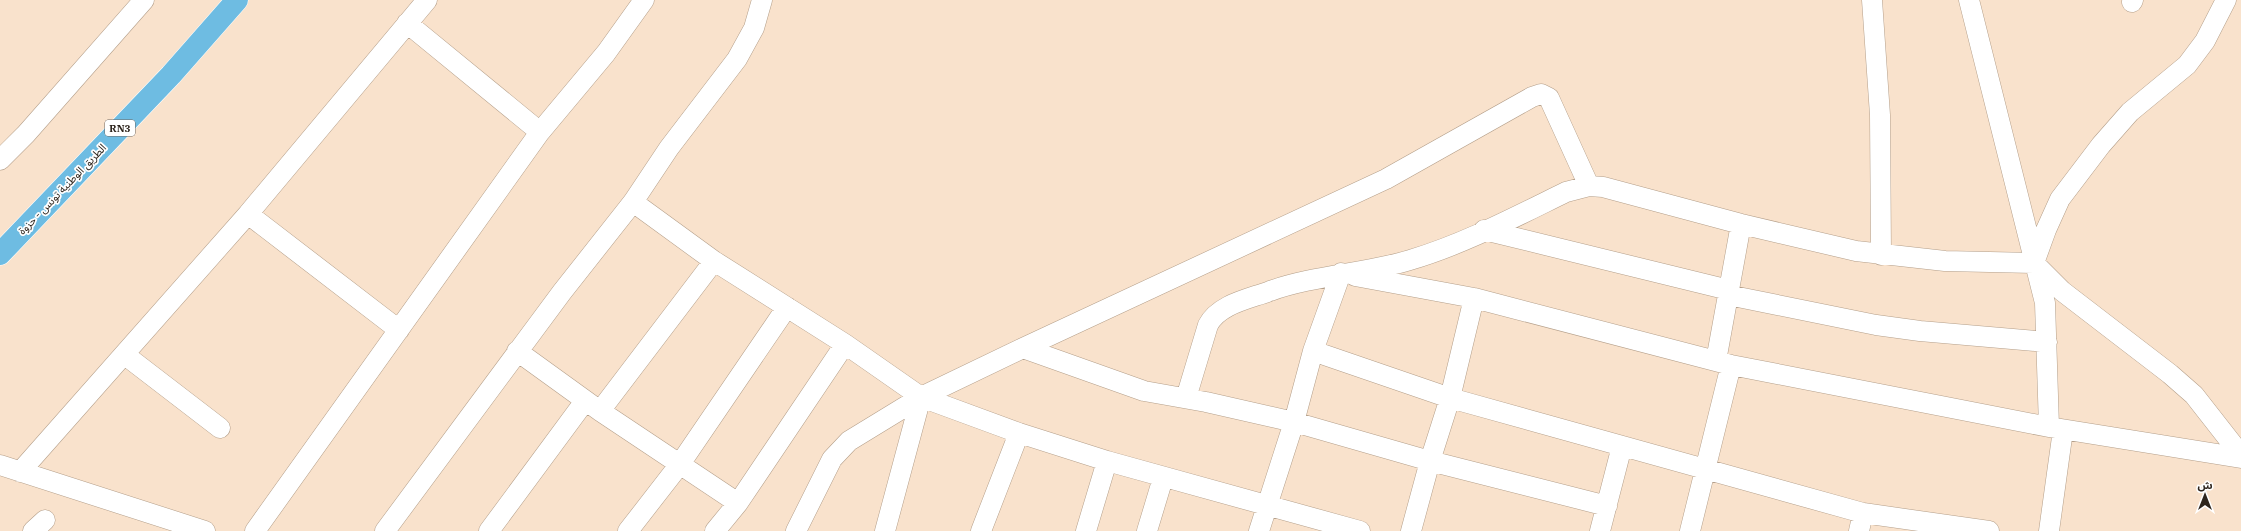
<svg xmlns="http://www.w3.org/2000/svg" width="2241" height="531" font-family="'IBM Plex Serif','Noto Sans Arabic',serif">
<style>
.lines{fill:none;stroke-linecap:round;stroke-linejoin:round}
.minor-casing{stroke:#b49f8a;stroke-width:21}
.major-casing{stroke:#fff;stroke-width:23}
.minor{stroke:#fff;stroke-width:20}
.major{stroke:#6ebce2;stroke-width:22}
.labels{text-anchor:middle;stroke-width:3.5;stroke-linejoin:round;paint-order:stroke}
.shield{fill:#fff;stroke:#6d6661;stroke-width:1}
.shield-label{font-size:10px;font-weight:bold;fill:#2e251d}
.street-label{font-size:11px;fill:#2e251d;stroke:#fff}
</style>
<rect width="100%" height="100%" fill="#f9e2cc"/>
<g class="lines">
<g class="minor-casing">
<path id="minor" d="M1872 0 1880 115 1881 255
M1969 0 2045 303 2049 427 2241 458
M2132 2 2133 0
M407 23 540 132
M0 160 26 134 144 0
M633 202 714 261 845 344 921 397 1019 433 1107 461 1360 531
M248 214 399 330
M1484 230 1729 290
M2034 263 2046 230 2060 199 2101 145 2130 112 2187 65 2205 41 2226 0
M1355 276 1474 298 1731 365 2049 427
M1728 295 1876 325 1920 331 2047 342
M1023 348 1144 391 1206 402 1294 422 1430 461 1607 506
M517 351 600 411 738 503
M1313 351 1450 398 1863 513 1989 531
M125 355 220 428
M1716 361 1741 224
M1186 398 1208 325C1219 304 1249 299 1270 291 1315 275 1364 274 1410 260 1464 244 1515 217 1566 192L1589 186 1603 187 1741 224 1856 251 1945 261 2034 263 2062 291 2170 374 2194 395 2241 455
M600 411 714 261
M0 465 205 531
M20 472 248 214 427 0
M33 531 45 520
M255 531 540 132 606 53 644 0
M385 531 562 292 633 202 669 148 737 59 754 28 762 0
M489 531 585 401
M628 531 680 464 787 307
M715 531 738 503 845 344
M796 531 832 459 849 441 921 397 1023 348 1386 179 1532 97 1541 94 1549 98 1589 186
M885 531 921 397
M981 531 1019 433
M1086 531 1107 461
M1147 531 1163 478
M1259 531 1294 422 1313 351 1341 273
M1411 531 1430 461 1450 398 1474 298
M1600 531 1622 446
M1690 531 1731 365
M1859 531 1863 513
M2049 531 2063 430"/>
</g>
<g class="major-casing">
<path id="major" d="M0 254 171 75 237 0"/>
</g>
<use href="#minor" class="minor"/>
<use href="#major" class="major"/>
</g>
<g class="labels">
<rect class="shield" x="105" y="120" width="30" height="16" rx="3"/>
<g class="shield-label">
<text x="120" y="132">RN3</text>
</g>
<g class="street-label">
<text transform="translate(62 189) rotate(-46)" y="4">الطريق الوطنية تونس - حزوة</text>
</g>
</g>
<g transform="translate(2205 495)" stroke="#ffffff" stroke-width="3" paint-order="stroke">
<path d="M0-3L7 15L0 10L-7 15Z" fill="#2e251d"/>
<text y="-6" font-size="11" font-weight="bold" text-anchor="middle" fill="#2e251d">ش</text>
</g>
</svg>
